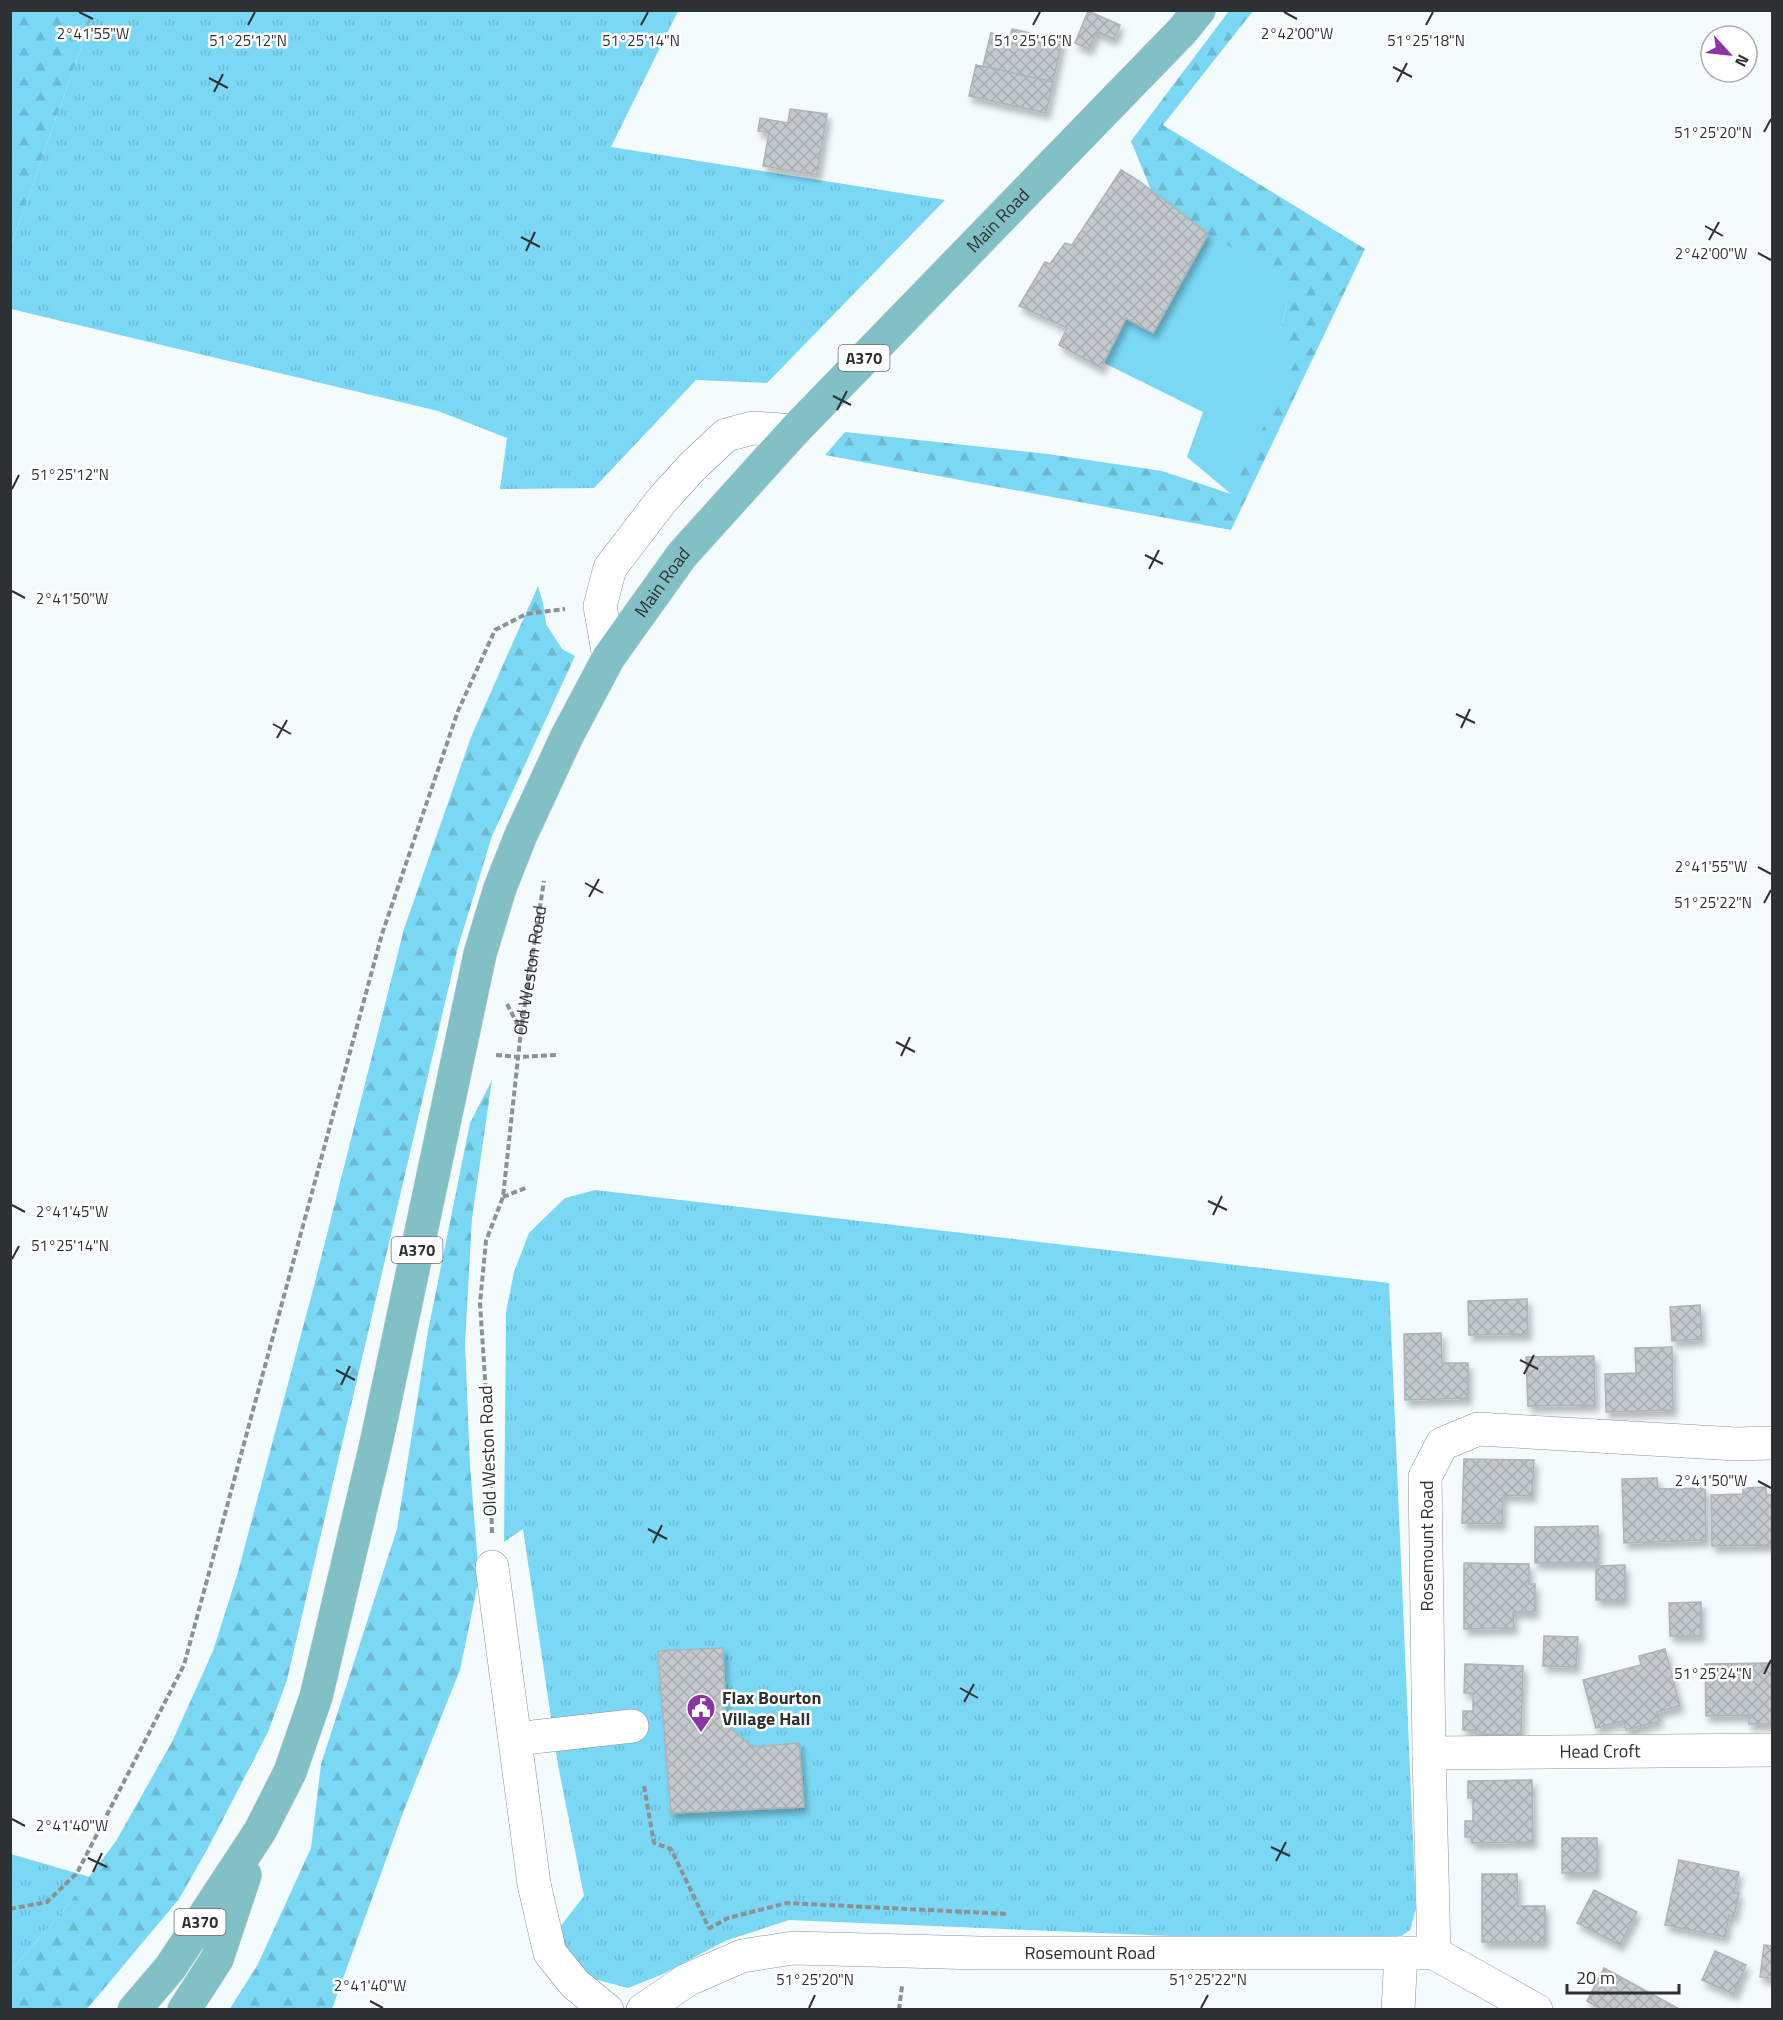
<svg xmlns="http://www.w3.org/2000/svg" width="1783" height="2020" font-family="'Titillium Web',sans-serif">
<style>
.grass{fill:url(#grass-tufts)}
.forest{fill:url(#forest-firs)}
.garden{fill:#7bd8f5}
.building{fill:url(#building-cross-hatch);stroke:#aeb3b7;stroke-width:1.5;filter:url(#shadow)}
.lines{fill:none;stroke-linecap:round;stroke-linejoin:round}
.minor-casing{stroke:#8d9395;stroke-width:34}
.major-casing{stroke:#d5d6d6;stroke-width:34}
.path{stroke:#8c9192;stroke-width:4;stroke-dasharray:6 3;stroke-linecap:butt}
.minor{stroke:#fff;stroke-width:33}
.major{stroke:#81c1c5;stroke-width:33}
.ticks{fill:none;stroke:#2e3132;stroke-width:2}
.labels{text-anchor:middle;stroke-width:5;stroke-linejoin:round;paint-order:stroke}
.shield{fill:#fff;stroke:#6d6f70;stroke-width:1.5}
.shield-label{font-size:16px;font-weight:bold;fill:#2e3132}
.street-label{font-size:18px;fill:#2e3132;stroke:#fff}
.poi-label{font-size:18px;font-weight:bold;fill:#2e3132;stroke:#fff;text-anchor:start}
.ticks-label{font-size:15px;text-anchor:middle;fill:#2e3132;stroke:#fff;stroke-width:5;stroke-linejoin:round;paint-order:stroke}
</style>
<defs>
<pattern id="grass-tufts" width="24" height="20" patternUnits="userSpaceOnUse" patternTransform="scale(1.5)"><rect width="24" height="20" fill="#7bd8f5"/><path d="M3 7l-1-3M5 7V3M7 7l1-3M15 17l-1-3M17 17v-4M19 17l1-3" fill="none" stroke="#6bbad2"/></pattern>
<pattern id="forest-firs" width="22" height="20" patternUnits="userSpaceOnUse" patternTransform="scale(1.5)"><rect width="22" height="20" fill="#7bd8f5"/><path d="M5 1l3.5 6h-7zM16 11l3.5 6h-7z" fill="#6bbad2"/></pattern>
<pattern id="building-cross-hatch" width="8" height="8" patternUnits="userSpaceOnUse" patternTransform="scale(1.5)"><rect width="8" height="8" fill="#c4c9cd"/><path d="M0 0l8 8M0 8l8-8" fill="none" stroke="#a9adb0"/></pattern>
<filter id="shadow"><feDropShadow dx="3.5" dy="6" stdDeviation="3" flood-color="#0004"/></filter>
</defs>
<rect width="100%" height="100%" fill="#f4fbfd"/>
<path class="grass" d="M94 11H678L611 147 945 200 767 383 696 380 594 488 500 489 507 438 438 411 11 309V246Z
M595 1190 1389 1283 1416 1909 1410 1930 1389 1945 789 1920 725 1941 663 1974 628 1988 590 1978 566 1952 560 1927 584 1896 558 1765 523 1529 504 1542 506 1312 514 1272 529 1233 565 1198Z
M11 1854 90 1877 68 1905 11 1971Z"/>
<path class="forest" d="M11 10 94 11 11 246 10 11Z
M1229 11H1253L1163 125 1365 249 1231 530 825 455 845 432 1048 454 1162 471 1231 494 1281 329 1287 302 1208 234 1151 190 1131 141Z
M538 586 543 603 546 624 562 649 575 656 492 836 458 947 287 1680 268 1732 208 1848 179 1899 87 2009H11V1971L68 1905 116 1841 172 1742 213 1651 238 1572 315 1282 404 929 471 737Z
M492 1080 472 1218 465 1343 470 1465 479 1578 460 1670 404 1810 332 2009 229 2010 257 1966 311 1848 321 1764 397 1529 428 1331 470 1123Z"/>
<path class="garden" d="M1208 234 1287 280V302L1281 329 1297 358 1231 494 1187 457 1203 412 1104 363 1126 318 1153 333Z"/>
<path class="building" d="M1088 11 1120 25 1114 39 1096 32 1089 49 1075 43Z
M1012 29 1062 40 1053 82 983 66 991 33 1010 37Z
M976 65 1053 82 1046 113 969 96Z
M790 109 827 114 817 175 763 166 769 133 758 131 760 118 788 123Z
M1121 170 1139 181 1208 234 1153 333 1126 318 1101 368 1059 345 1067 328 1019 306 1045 262 1050 264 1065 243 1072 245Z
M1527 1299 1528 1334 1469 1335 1468 1301Z
M1700 1305 1702 1339 1672 1341 1670 1307Z
M1441 1333 1442 1363H1468V1398L1405 1400 1404 1334Z
M1672 1347 1673 1410 1606 1412 1605 1374 1636 1373 1635 1348Z
M1594 1356 1595 1405 1528 1406 1526 1357Z
M1464 1459 1534 1460 1532 1496 1503 1495 1502 1524 1462 1523Z
M1657 1478 1658 1489 1705 1488 1706 1540 1624 1543 1622 1479Z
M1766 1487V1495H1772V1545L1712 1546 1711 1495 1743 1494V1488Z
M1598 1526V1563H1535V1527Z
M1464 1563 1529 1564V1584H1535V1612H1513L1514 1628 1464 1629Z
M1625 1565V1600H1596V1566Z
M1701 1602V1636H1670L1669 1603Z
M1544 1636 1578 1637 1576 1667 1543 1666Z
M723 1648 726 1725 753 1747 799 1743 804 1807 671 1813 658 1651Z
M1665 1649 1680 1706 1657 1712 1660 1721 1626 1730 1623 1721 1596 1728 1583 1680 1641 1665 1639 1656Z
M1772 1663V1724H1749V1715L1706 1716 1705 1664Z
M1465 1664 1523 1666 1521 1735 1476 1734V1730H1463V1711H1473V1693H1464Z
M1532 1780 1533 1842 1472 1843V1837H1465V1821H1473V1798H1468V1781Z
M1562 1838H1597V1873H1562Z
M1679 1860 1739 1872 1734 1893H1739L1734 1917 1729 1915 1725 1937 1665 1925Z
M1482 1874H1517L1518 1906H1545V1942H1482Z
M1594 1890 1637 1912 1620 1945 1577 1923Z
M1764 1945 1772 1946V1979L1760 1977Z
M1715 1951 1746 1965 1734 1994 1702 1980Z
M1604 1968 1681 2010H1602L1587 2001Z"/>
<g class="lines">
<g class="minor-casing">
<g id="minor">
<path d="M609 657 600 606 610 568 662 500 692 467 726 435 753 428 794 431"/>
<path d="M492 1567 534 1884 550 1953 575 1984 607 2010"/>
<path d="M515 1739 632 1726"/>
<path id="s2" d="M1429 1753 1772 1750"/>
<path d="M1434 1953 1429 1753 1425 1477 1442 1444 1478 1429 1736 1444 1772 1443"/>
<path id="s3" d="M643 2010 687 1980 742 1956 793 1948 980 1953H1434L1536 2010"/>
<path d="M1398 2010 1401 1953"/>
</g>
</g>
<g class="major-casing">
<g id="major">
<path id="s4" d="M134 2010 170 1968 260 1831 290 1772 316 1697 376 1444 480 954 500 888 521 835 567 736 609 657 682 555 794 431 1183 30 1199 10"/>
<path d="M184 2010 217 1959 245 1875"/>
</g>
</g>
<g class="path">
<path d="M507 1004 520 1029"/>
<path d="M496 1055 518 1057 557 1055"/>
<path d="M503 1197 528 1187"/>
<path id="s1" d="M492 1533 490 1454 480 1303 486 1241 503 1197 521 1030 544 881"/>
<path d="M644 1786 654 1843 671 1849 709 1928"/>
<path d="M10 1909 47 1902 77 1873 184 1665 382 934 458 711 495 630 526 614 565 609"/>
<path d="M708 1929 728 1918 787 1903 1008 1914"/>
<path d="M899 2010 902 1986"/>
</g>
<use href="#minor" class="minor"/>
<use href="#major" class="major"/>
</g>
<path class="ticks" d="M79 12 93 19M1284 12 1297 19M248 25 255 12M641 25 648 12M1033 25 1040 12M1426 25 1433 12M1393 67 1412 77M209 78 228 88M1397 82 1407 63M214 92 223 74M1764 132 1771 119M1705 226 1723 236M521 237 540 247M1709 240 1719 222M526 251 535 232M1758 253 1771 260M833 396 851 405M837 410 847 391M12 489 19 475M1145 555 1163 564M1149 569 1159 550M12 591 25 598M1456 714 1475 723M273 724 291 734M1461 728 1470 709M277 738 287 720M1758 867 1771 874M585 883 603 893M589 897 599 879M1764 903 1771 890M896 1042 915 1052M901 1056 910 1037M1208 1201 1227 1210M12 1205 25 1212M1213 1215 1222 1196M12 1259 19 1246M1520 1360 1538 1369M336 1370 355 1380M1524 1374 1534 1355M341 1385 350 1366M1758 1481 1771 1488M648 1529 667 1539M653 1543 662 1525M1764 1674 1771 1660M960 1688 978 1698M964 1702 974 1684M12 1819 25 1826M1271 1847 1290 1856M88 1858 107 1867M1276 1861 1286 1842M93 1872 102 1853M370 2001 383 2008M809 2008 815 1995M1201 2008 1208 1995"/>
<defs>
<g id="civic-pin" transform="scale(1.5)"><path d="M0 17L-7.5 6A9.5 9.5 0 1 1 7.5 6Z" fill="#8a35a3" stroke="#fff"/><path d="M-.6-6.5H3V-4.5H.6V-3L4-1V1h2V6H-6V1h2V-1L-.6-3ZM-1.2 2.5V6h2.4V2.5Z" fill="#fff"/></g>
</defs>
<g fill-rule="evenodd">
<use href="#civic-pin" x="701" y="1708"/>
</g>
<g class="labels">
<g class="shield">
<rect x="838.5" y="345" width="51" height="26" rx="4.5"/>
<rect x="391.5" y="1237" width="51" height="26" rx="4.5"/>
<rect x="174.5" y="1909" width="51" height="26" rx="4.5"/>
</g>
<g class="shield-label">
<text x="864" y="364">A370</text>
<text x="417" y="1256">A370</text>
<text x="200" y="1928">A370</text>
</g>
<g class="street-label">
<text dy="6" stroke="none"><textPath href="#s4" startOffset="2036">Main Road</textPath></text>
<text dy="6" stroke="none"><textPath href="#s4" startOffset="1542">Main Road</textPath></text>
<text dy="6" stroke="none"><textPath href="#s1" startOffset="568">Old Weston Road</textPath></text>
<text transform="translate(488 1451) rotate(-92)" y="6">Old Weston Road</text>
<text transform="translate(1427 1546) rotate(-90)" y="6">Rosemount Road</text>
<text dy="6" stroke="none"><textPath href="#s2" startOffset="171">Head Croft</textPath></text>
<text dy="6" stroke="none"><textPath href="#s3" startOffset="462">Rosemount Road</textPath></text>
</g>
<g class="poi-label">
<text x="722" y="1704">Flax Bourton<tspan x="722" dy="21">Village Hall</tspan></text>
</g>
</g>
<g class="ticks-label">
<text x="93" y="39">2°41'55"W</text>
<text x="1297" y="39">2°42'00"W</text>
<text x="248" y="46">51°25'12"N</text>
<text x="641" y="46">51°25'14"N</text>
<text x="1033" y="46">51°25'16"N</text>
<text x="1426" y="46">51°25'18"N</text>
<text x="1713" y="138">51°25'20"N</text>
<text x="1711" y="259">2°42'00"W</text>
<text x="70" y="480">51°25'12"N</text>
<text x="72" y="604">2°41'50"W</text>
<text x="1711" y="872">2°41'55"W</text>
<text x="1713" y="908">51°25'22"N</text>
<text x="72" y="1217">2°41'45"W</text>
<text x="70" y="1251">51°25'14"N</text>
<text x="1711" y="1486">2°41'50"W</text>
<text x="1713" y="1679">51°25'24"N</text>
<text x="72" y="1831">2°41'40"W</text>
<text x="815" y="1985">51°25'20"N</text>
<text x="1208" y="1985">51°25'22"N</text>
<text x="370" y="1991">2°41'40"W</text>
</g>
<rect width="1783" height="2020" fill="none" stroke="#2e3132" stroke-width="24"/>
<g transform="translate(1729 54) rotate(117)"><circle r="28" fill="#ffffff" stroke="#abadad" stroke-width="1.5"/>
<path d="M0-4.5L10 22L0 15L-10 22Z" fill="#8a35a3"/>
<text y="-9" font-size="16" font-weight="bold" text-anchor="middle" fill="#2e3132">N</text>
</g>
<path d="M1567 1984v9h112v-9" fill="none" stroke="#2e3132" stroke-width="3"/>
<text x="1576" y="1984" font-size="18" fill="#2e3132" stroke="#ffffff" stroke-width="4.5" paint-order="stroke">20 m</text>
</svg>
